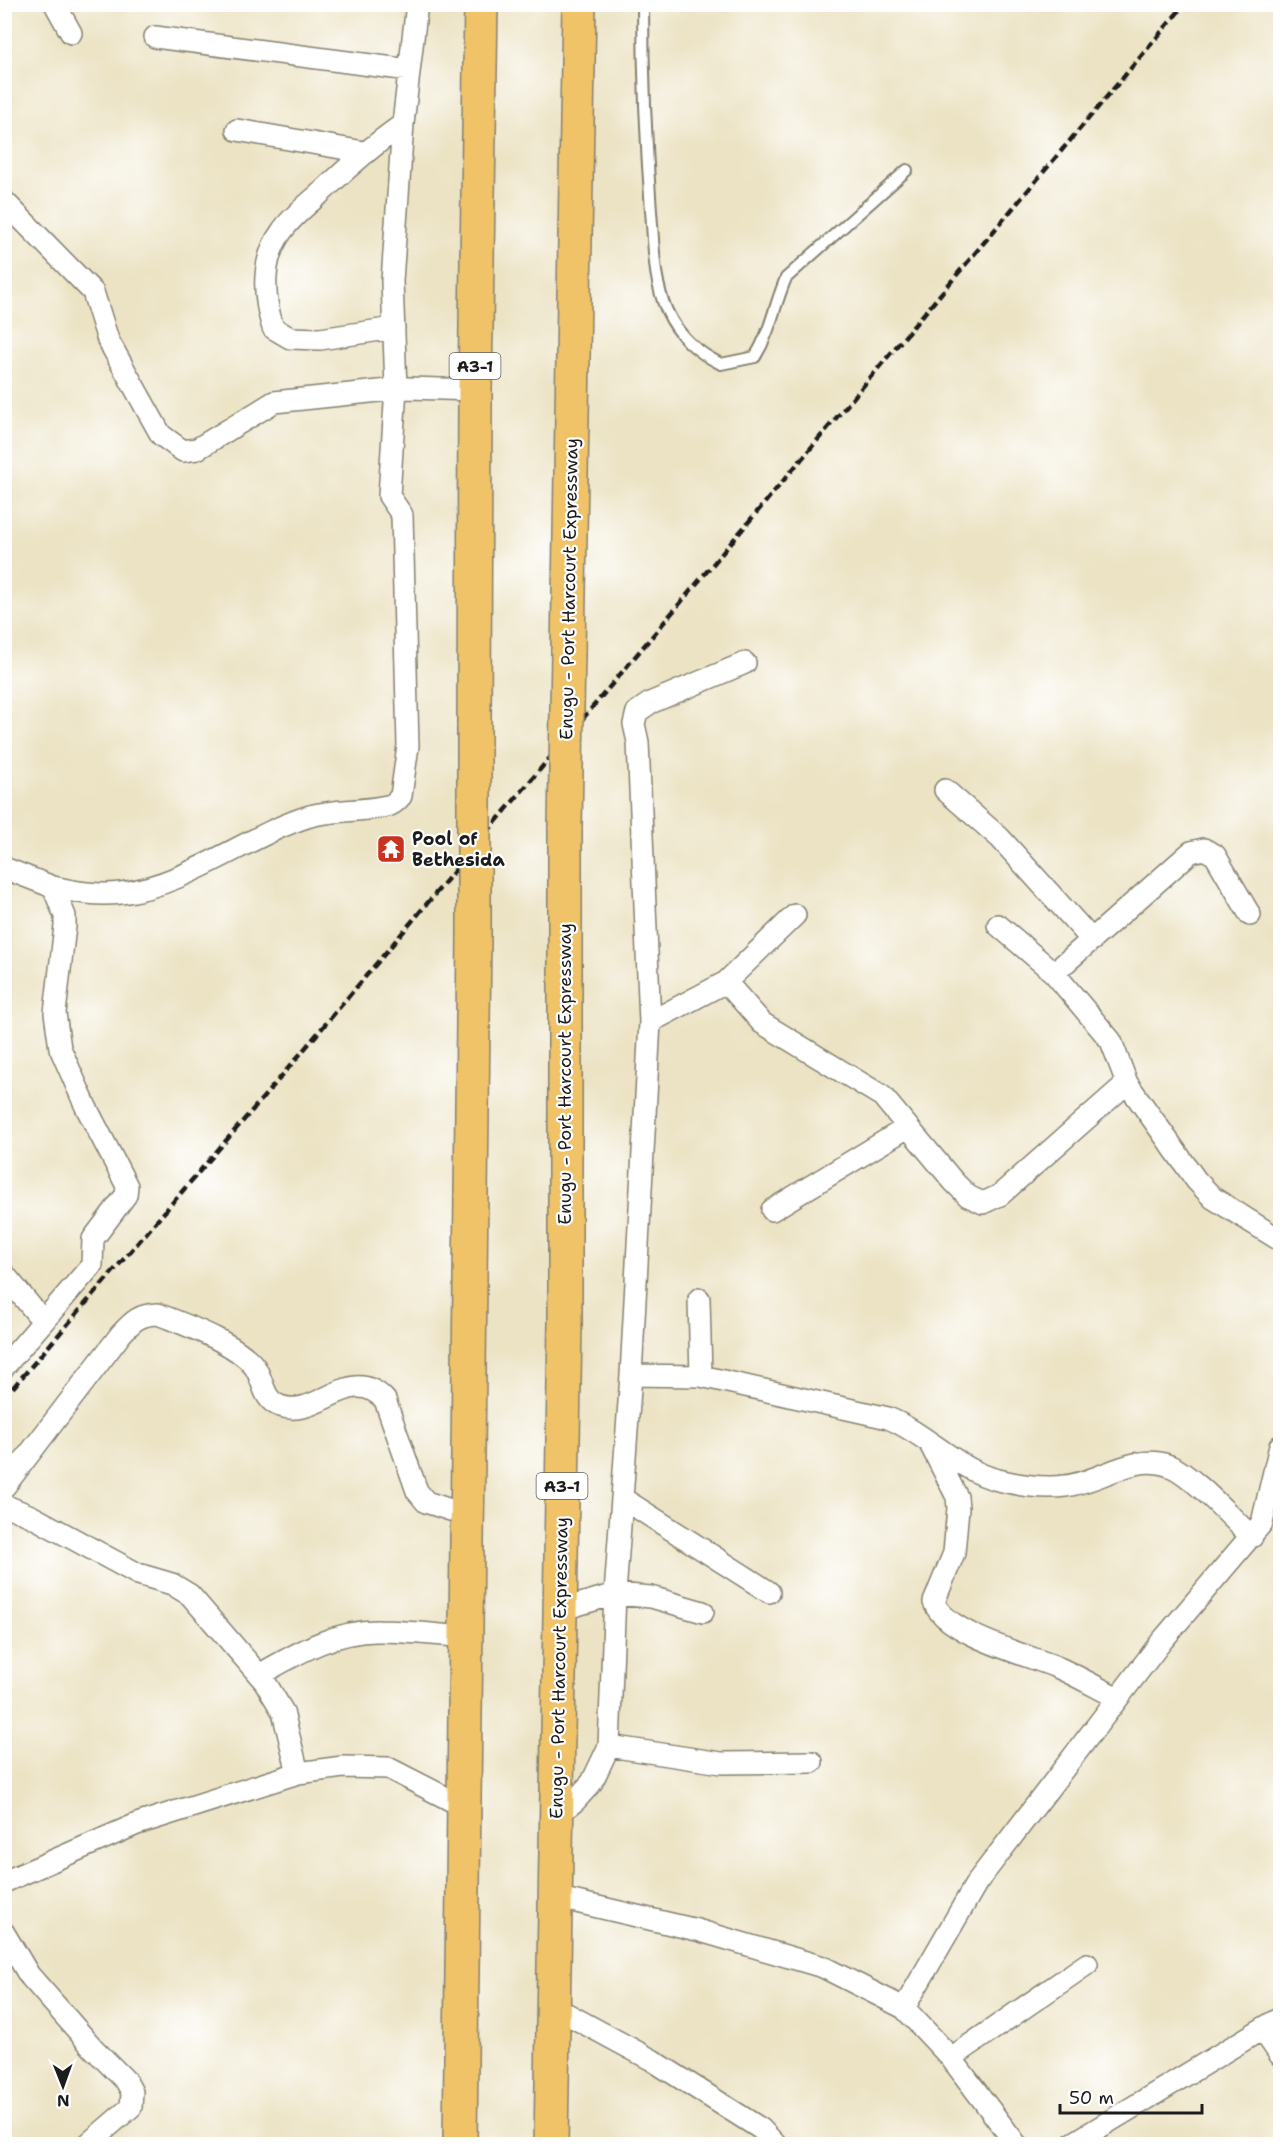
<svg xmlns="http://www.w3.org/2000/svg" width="1285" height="2149" font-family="'Shantell Sans',sans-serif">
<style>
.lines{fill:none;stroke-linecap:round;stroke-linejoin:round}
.service-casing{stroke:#848070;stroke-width:14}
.minor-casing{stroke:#848070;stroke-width:24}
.trunk-casing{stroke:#848070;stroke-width:36}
.service{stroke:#fff;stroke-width:10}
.minor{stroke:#fff;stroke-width:21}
.trunk{stroke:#f0c369;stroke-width:33}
.rail{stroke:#1c1c1c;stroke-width:4.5;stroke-dasharray:9 4.5;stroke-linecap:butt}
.trunk-bridge-casing{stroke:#848070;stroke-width:36;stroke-linecap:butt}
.trunk-bridge{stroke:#f0c369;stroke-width:33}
.labels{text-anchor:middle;stroke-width:4.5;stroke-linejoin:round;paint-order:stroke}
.shield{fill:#fff;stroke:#606060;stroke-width:1.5}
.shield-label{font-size:16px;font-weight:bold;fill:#1c1c1c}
.street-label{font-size:18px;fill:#1c1c1c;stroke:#fff}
.poi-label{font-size:18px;font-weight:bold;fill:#1c1c1c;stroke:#fff;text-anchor:start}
</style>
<rect width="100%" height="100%" fill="#fff"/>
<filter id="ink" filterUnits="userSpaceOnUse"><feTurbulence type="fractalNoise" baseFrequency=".0167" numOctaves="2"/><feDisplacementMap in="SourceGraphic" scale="12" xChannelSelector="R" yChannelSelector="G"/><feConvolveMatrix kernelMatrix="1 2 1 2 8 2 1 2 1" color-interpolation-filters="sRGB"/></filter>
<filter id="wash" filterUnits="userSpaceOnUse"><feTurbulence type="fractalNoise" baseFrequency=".008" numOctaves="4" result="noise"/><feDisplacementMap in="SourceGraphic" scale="24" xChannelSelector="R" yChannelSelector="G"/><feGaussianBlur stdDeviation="1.35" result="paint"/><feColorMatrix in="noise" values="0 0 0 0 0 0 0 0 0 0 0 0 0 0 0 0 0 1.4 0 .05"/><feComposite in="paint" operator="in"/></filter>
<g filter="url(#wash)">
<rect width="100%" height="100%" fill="#ece3c4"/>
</g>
<g filter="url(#ink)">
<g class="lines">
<g class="service-casing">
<path id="service" d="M643 4C643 74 646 143 651 211 654 244 653 281 667 311 679 337 697 352 721 364L755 357C771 331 774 306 786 278L907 170"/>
</g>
<g class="minor-casing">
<path id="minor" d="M55 4 71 33
M155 37 409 70
M237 130 364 152
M4 201 93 292 108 340 161 435 183 451 197 449 274 402 408 388 475 390
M394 328 320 339 290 338 273 328C263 296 261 259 282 231 293 215 311 202 325 189 350 165 375 144 403 124
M945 790 1000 838 1092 940
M4 868 53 887 65 916V926L55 1013 60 1048 86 1107 127 1186 126 1195 93 1239 92 1265 4 1367
M53 887C76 892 97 896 121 893 188 885 248 835 310 816 336 809 361 812 387 806 393 805 397 801 401 796L408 746 402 515 389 496 396 388 392 281 403 124 417 4
M998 925 1054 973 1111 1041 1127 1083 1196 1180 1213 1198 1280 1240
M1054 973 1191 852 1204 849 1215 855 1250 915
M726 982 762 1023 882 1096 954 1182 968 1196 983 1203 1000 1195 1127 1083
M650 1022 726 982 795 915
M772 1210 908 1127
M4 1274 43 1321
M699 1299 701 1376
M631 1375 701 1376 888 1418C927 1434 959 1471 998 1480 1019 1485 1043 1489 1065 1486 1101 1482 1134 1452 1170 1466 1194 1476 1232 1519 1252 1537
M929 1442 957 1497 958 1508 954 1553 934 1602C945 1634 1028 1655 1059 1668 1079 1677 1098 1688 1118 1698
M4 1487 121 1334C133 1321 140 1314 158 1314 185 1325 235 1342 254 1366 264 1379 262 1400 280 1406 318 1420 350 1362 385 1400L417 1491 426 1502 469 1516
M622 1498 769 1592
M4 1505 31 1516 138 1574 172 1584 190 1595 265 1682 283 1712 298 1773
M560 1610 615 1594 651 1597 703 1612
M259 1675C296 1654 335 1630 379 1631 408 1631 438 1635 467 1637
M609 1746 721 1763 812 1762
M557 1815 575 1801 592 1782 609 1746 615 1594 631 1375 650 1022 638 742 634 724 637 712 650 703 745 663
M4 1882 137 1824 298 1773 343 1767 388 1768 466 1808
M555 1897 697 1930 823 1967 904 2008 951 2058 1016 2144
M4 1933 29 1975 93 2048 126 2081 132 2092 131 2107 88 2144
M554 2007 652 2060 761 2129 775 2144
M904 2008 977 1882 1161 1642 1262 1523 1280 1446
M1262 2029 1280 2055
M951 2058 1087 1964
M1072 2144 1280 2018"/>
</g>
<g class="trunk-casing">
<path id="trunk" d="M568 652 579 4
M474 727 475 390 481 4
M460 2144 474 937
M551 2144 565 1323V827"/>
</g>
<use href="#service" class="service"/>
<use href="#minor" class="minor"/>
<use href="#trunk" class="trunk"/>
<path class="rail" d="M4 1398 280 1078 1185 4"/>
<g class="trunk-bridge-casing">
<path id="trunk-bridge" d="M474 727V937
M565 827 568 652"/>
</g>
<use href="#trunk-bridge" class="trunk-bridge"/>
</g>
</g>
<defs>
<g id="temple-square" transform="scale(1.5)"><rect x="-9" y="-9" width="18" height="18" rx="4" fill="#c8321e" stroke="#fff"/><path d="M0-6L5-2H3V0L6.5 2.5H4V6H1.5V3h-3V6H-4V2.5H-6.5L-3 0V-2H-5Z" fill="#fff"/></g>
</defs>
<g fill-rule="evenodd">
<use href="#temple-square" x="391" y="849"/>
</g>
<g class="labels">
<g class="shield">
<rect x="449.5" y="353" width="51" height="26" rx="4.5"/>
<rect x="536.5" y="1473" width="51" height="26" rx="4.5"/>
</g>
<g class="shield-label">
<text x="475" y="372">A3-1</text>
<text x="562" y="1492">A3-1</text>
</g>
<g class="street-label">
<text transform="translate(569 589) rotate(-89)" y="6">Enugu - Port Harcourt Expressway</text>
<text transform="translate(565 1074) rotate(-90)" y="6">Enugu - Port Harcourt Expressway</text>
<text transform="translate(559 1668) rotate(-89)" y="6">Enugu - Port Harcourt Expressway</text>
</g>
<g class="poi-label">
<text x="412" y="845">Pool of<tspan x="412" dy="21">Bethesida</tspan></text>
</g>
</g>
<rect width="1285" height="2149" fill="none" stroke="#fff" stroke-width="24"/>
<g transform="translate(63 2086) rotate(179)" stroke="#ffffff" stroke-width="4.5" paint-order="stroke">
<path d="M0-4.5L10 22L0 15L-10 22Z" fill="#1c1c1c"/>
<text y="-9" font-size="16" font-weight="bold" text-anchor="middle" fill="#1c1c1c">N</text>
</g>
<path d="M1060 2104v9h142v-9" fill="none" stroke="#1c1c1c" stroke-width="3"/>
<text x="1069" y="2104" font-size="18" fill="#1c1c1c" stroke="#ffffff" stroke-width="4.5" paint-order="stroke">50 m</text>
</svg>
